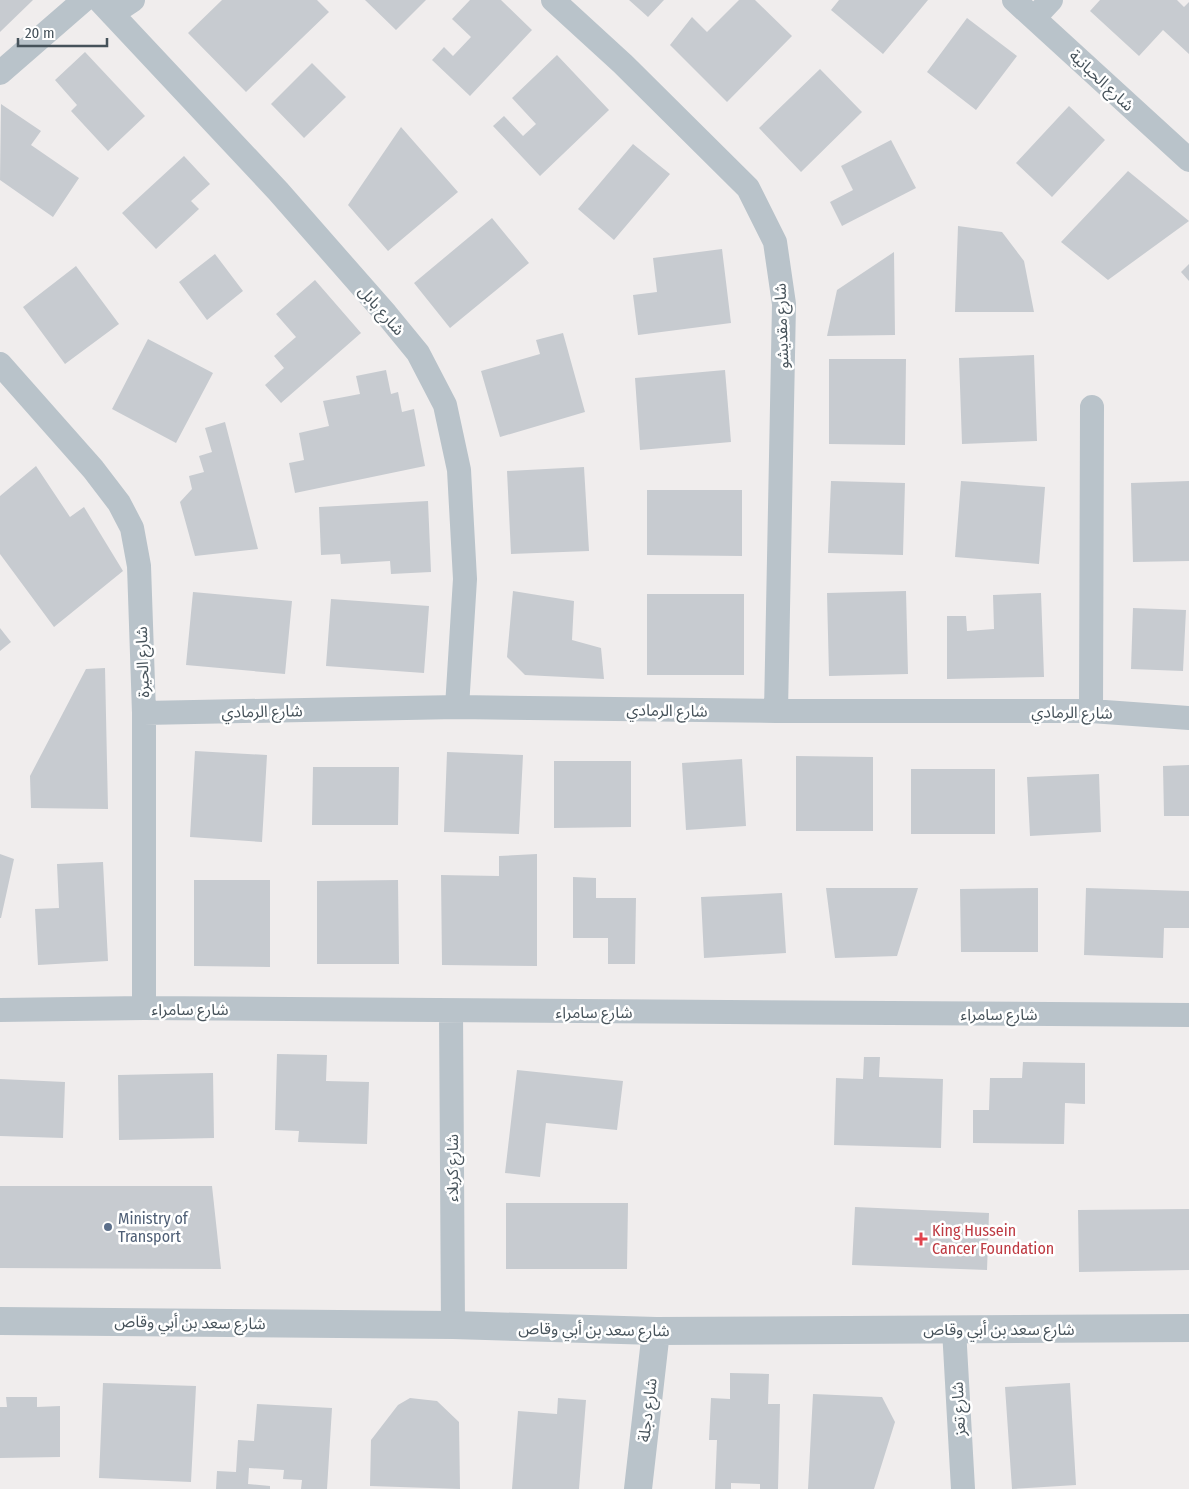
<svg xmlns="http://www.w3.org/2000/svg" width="1189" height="1489" font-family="'Fira Sans Condensed','Noto Sans Arabic',sans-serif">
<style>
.building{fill:#c7cbd0}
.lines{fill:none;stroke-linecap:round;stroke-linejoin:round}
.minor{stroke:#b9c3ca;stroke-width:24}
.tertiary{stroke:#b9c3ca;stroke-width:28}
.service-dot{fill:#5c6f8a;stroke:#fff;stroke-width:2}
.health-dot{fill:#e0444e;stroke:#fff;stroke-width:2}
.labels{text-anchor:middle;stroke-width:5;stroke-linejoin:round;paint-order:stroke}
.street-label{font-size:16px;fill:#46525a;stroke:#fff}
.service-label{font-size:16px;fill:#4e5e75;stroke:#fff;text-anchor:start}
.health-label{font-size:16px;fill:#be3a42;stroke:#fff;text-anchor:start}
</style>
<rect width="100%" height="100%" fill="#f0eded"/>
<path class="building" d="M0 0H33L0 32Z
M222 0H317L329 12 246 92 188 33Z
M365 0H426L396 30Z
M470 0H501L532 30 470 96 432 60 444 47 453 56 471 37 452 19Z
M629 0H664L648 17Z
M739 0H755L792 36 727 102 670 45 692 17 707 32Z
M839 0H928L883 54 831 10Z
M1100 0H1177L1184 7 1189 2V54L1163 30 1139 56 1090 11Z
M967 18 1017 56 976 110 927 72Z
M85 52 145 116 108 151 71 111 77 105 55 80Z
M557 55 609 110 540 176 493 126 504 116 523 136 536 124 512 98Z
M312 63 346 97 304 138 271 104Z
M820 69 862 112 801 172 759 128Z
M1 104 41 131 31 145 79 178 53 217 0 180Z
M1069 106 1105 140 1052 197 1016 163Z
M401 127 458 192 388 251 348 205Z
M891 140 916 188 842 226 830 202 853 190 841 166Z
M633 144 670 174 614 240 578 209Z
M184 156 210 184 191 201 199 209 156 249 122 213Z
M1128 171 1189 221 1108 280 1061 242Z
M492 218 529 263 450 328 414 283Z
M958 226 1002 232 1024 261 1034 312H955Z
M722 249 731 323 638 335 633 295 657 292 653 258Z
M894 252 895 335 827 336 837 290Z
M215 254 243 291 207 320 179 282Z
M1189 264V281L1181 272Z
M76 266 119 324 65 364 23 307Z
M315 280 361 333 281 403 265 385 284 368 274 356 296 337 276 314Z
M563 333 585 412 500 437 481 371 540 354 536 340Z
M148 339 213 373 176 443 112 409Z
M1034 355 1037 441 962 444 959 358Z
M829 359H906L905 445 829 444Z
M386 370 391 394 398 392 402 412 414 409 425 466 295 493 289 463 304 460 299 433 329 426 323 401 360 394 356 376Z
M725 370 731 442 640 450 635 378Z
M225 422 258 549 195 556 180 502 192 489 189 476 204 472 199 456 212 452 205 428Z
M36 466 70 517 84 507 123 571 54 627 0 554V496Z
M584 467 589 551 511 554 507 471Z
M831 481 905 483 903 555 828 553Z
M961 481 1045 487 1039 564 955 557Z
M1189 481V561L1133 562 1131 483Z
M647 490H742V556L647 555Z
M428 501 431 572 391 574 390 561 341 564 340 554 321 555 319 507Z
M513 591 574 601 572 640 601 648 604 679 525 675 507 657Z
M906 591 908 674 829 676 827 593Z
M193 592 292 601 285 674 186 665Z
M1041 593 1044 677 947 679V616H966L967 631 994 629 993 595Z
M647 594H744V675H647Z
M331 599 429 606 424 673 326 666Z
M1133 608 1186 610 1183 671 1131 669Z
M0 628 11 642 0 651Z
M105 668 108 809 31 808 30 776 86 669Z
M195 751 267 755 262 842 190 837Z
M447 752 523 755 519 834 444 832Z
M796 756 873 757V831H796Z
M742 759 746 826 686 830 682 763Z
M554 761H631V827L554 828Z
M1189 765V816H1164L1163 766Z
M313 767H399L398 825H312Z
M911 769H995V834H911Z
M1099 774 1101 832 1030 836 1027 777Z
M0 854 14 859 1 918H0Z
M537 854V966L442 965 441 875 499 876V856Z
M103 862 108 961 38 965 35 909 59 908 57 864Z
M573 877 596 878V898H636L635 964H608V938H573Z
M194 880H270V967L194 966Z
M398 880 399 964H317V881Z
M826 888H918L897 956 835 958Z
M1038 888V952H961L960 889Z
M1086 888 1189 891V928H1164L1163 958 1084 955Z
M782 893 786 953 704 958 701 897Z
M277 1054 327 1055 326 1081 369 1082 367 1144 298 1142 299 1131 275 1130Z
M864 1057H880L879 1077 943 1079 941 1148 834 1145 836 1078 863 1079Z
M1023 1062 1085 1063V1104L1065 1103 1064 1144 973 1143V1110H989L990 1078H1022Z
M517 1070 623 1081 617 1130 546 1123 540 1177 505 1173Z
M213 1073 214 1138 119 1140 118 1075Z
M0 1079 65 1082 63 1138 0 1136Z
M0 1186H212L221 1269 0 1268Z
M506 1203H628L627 1269H506Z
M855 1207 989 1213 987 1270 852 1265Z
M1189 1209V1270L1079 1272 1078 1210Z
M730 1373 769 1374 768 1404H780L778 1489H760V1484L731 1483V1489H715L717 1440H709L711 1398 730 1399Z
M103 1383 196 1386 191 1482 99 1478Z
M1070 1383 1076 1485 1012 1489 1005 1387Z
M813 1394 882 1397 895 1422 874 1489H808Z
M6 1397H37V1407L60 1406V1457L0 1458V1407H7Z
M410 1398 437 1401 459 1422 460 1489 370 1486 371 1440 398 1405Z
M558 1398 586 1400 579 1489H512L518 1411 557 1414Z
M257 1404 332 1408 327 1489H301L302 1480 283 1479 284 1470 249 1468 248 1484 270 1486V1489H216L217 1471 236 1472 238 1440 254 1441Z"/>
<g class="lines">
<path class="minor" d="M99 0 278 191 386 314 418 353 445 405 459 470 465 579 457 707
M553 0 623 64 748 188 775 242 784 304 776 711
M1014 0 1189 160
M112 14 133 0
M1035 17 1051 0
M0 73 84 0
M0 364 93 469 119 503 132 528 139 566 144 713V1008
M1091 711 1092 407
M144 713 457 707 776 711H1091L1189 718
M0 1010 144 1008 1189 1015
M451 1011 453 1325
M954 1329 963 1489"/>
<path class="tertiary" d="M0 1321 453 1325 656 1331 1189 1328
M638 1489 656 1331"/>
</g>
<circle class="service-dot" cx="108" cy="1227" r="5"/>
<path class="health-dot" d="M918.5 1231.5h5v5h5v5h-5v5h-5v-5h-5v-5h5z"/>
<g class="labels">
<g class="street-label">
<text transform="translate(1102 80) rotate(43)" y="6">شارع الحبانية</text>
<text transform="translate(382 310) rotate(49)" y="6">شارع بابل</text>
<text transform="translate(781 326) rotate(-92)" y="6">شارع مقديشو</text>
<text transform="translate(142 662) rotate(-92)" y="6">شارع الحيرة</text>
<text transform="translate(667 710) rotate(1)" y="6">شارع الرمادي</text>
<text transform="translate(262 711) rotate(-1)" y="6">شارع الرمادي</text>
<text transform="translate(1072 712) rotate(1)" y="6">شارع الرمادي</text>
<text x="190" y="1015">شارع سامراء</text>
<text x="594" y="1018">شارع سامراء</text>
<text x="999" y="1020">شارع سامراء</text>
<text transform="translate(452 1168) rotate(-90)" y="6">شارع كربلاء</text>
<text transform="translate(190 1322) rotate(1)" y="6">شارع سعد بن أبي وقاص</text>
<text transform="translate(594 1329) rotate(1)" y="6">شارع سعد بن أبي وقاص</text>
<text x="999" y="1335">شارع سعد بن أبي وقاص</text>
<text transform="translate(958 1409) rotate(-93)" y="6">شارع تعز</text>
<text transform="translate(647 1410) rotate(-83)" y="6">شارع دجلة</text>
</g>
<g class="service-label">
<text x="118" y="1224">Ministry of<tspan x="118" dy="18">Transport</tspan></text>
</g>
<g class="health-label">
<text x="932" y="1236">King Hussein<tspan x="932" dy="18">Cancer Foundation</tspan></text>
</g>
</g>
<path d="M18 38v8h89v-8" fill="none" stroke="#46525a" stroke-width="2.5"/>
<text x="25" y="38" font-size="15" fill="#46525a" stroke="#ffffff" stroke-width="4" paint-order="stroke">20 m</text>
</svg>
